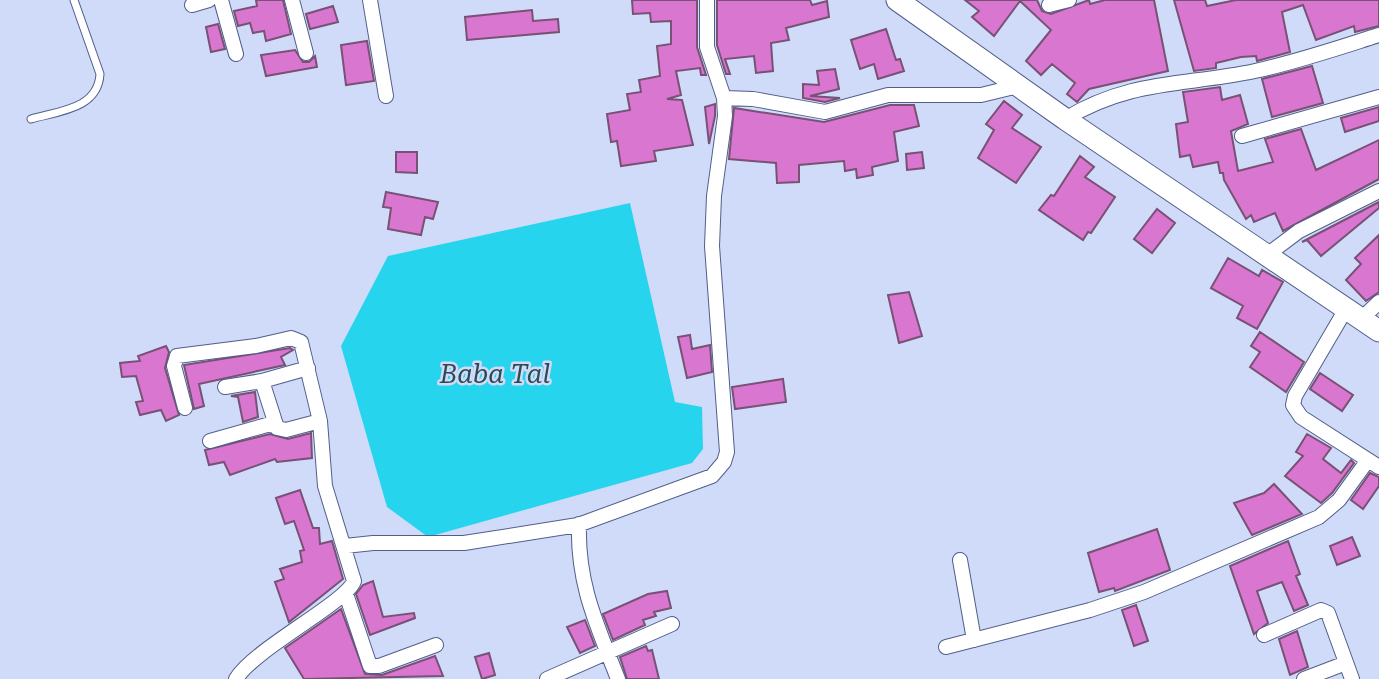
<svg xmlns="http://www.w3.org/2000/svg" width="1379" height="679" font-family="'Roboto Serif',serif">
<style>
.water{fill:#27d4ed}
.building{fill:#d976d0;stroke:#785174;stroke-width:2}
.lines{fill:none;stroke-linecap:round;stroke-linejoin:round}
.lane-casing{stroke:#505e8a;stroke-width:9}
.street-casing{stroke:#505e8a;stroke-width:16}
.secondary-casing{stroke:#505e8a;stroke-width:23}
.lane{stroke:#fff;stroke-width:7}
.street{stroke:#fff;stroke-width:14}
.secondary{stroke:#fff;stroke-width:21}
.labels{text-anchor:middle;stroke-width:5;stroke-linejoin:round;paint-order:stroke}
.water-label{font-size:26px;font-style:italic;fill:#2c4c52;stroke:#d0dbfa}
</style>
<rect width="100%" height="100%" fill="#d0dbfa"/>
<path class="water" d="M630 203 675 402 702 407 703 449 692 463 428 537 387 507 341 346 388 256Z"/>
<path class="building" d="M256 0H283L291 34 266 41 264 31 253 33 250 23 238 26 234 11 257 6Z
M632 0H697V47L706 75H701L700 68 676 71 681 95 667 99 682 100 693 145 654 151 656 161 621 166 617 141 611 142 607 114 630 110 627 94 641 92 639 80 660 76 657 46 671 44V21L651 22 650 13 633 14Z
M717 0H810L812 5 827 1 829 17 786 28 789 40 771 43 773 71 756 73 754 56 725 59 730 74H726L717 45Z
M965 0H1037L1042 11 1051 14 1089 0 1090 4 1105 0H1154L1168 71 1089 89 1077 102 1067 94 1075 83 1052 64 1041 75 1026 61 1051 30 1020 1 994 36 972 17 979 11Z
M1174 0H1205L1207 6 1236 0H1379V26L1355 32 1354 26 1316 40 1303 5 1282 12 1290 52 1257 61 1256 56 1241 57 1216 63V68L1194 71Z
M333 6 338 22 310 29 306 14Z
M532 10 533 21 558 19 559 32 467 40 465 17Z
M218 24 225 49 211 52 206 27Z
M886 29 896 60 900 59 904 71 878 79 874 64 860 69 851 40Z
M367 41 374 81 346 85 341 45Z
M295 50 303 62H309L315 56 317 67 266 76 261 55Z
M1312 66 1323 103 1272 117 1262 79Z
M835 69 839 89 810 96 840 98 825 102 803 98V84L819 85 817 71Z
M1220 87 1222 100 1240 95 1248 124 1231 131 1238 171 1273 162 1265 139 1301 129 1316 170 1379 140V179L1283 231 1275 213 1254 222 1251 215 1246 219 1224 180 1223 173H1220L1218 162 1193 167 1190 155 1180 157 1176 124 1188 122 1183 92Z
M1004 101 1022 115 1012 128 1041 147 1016 183 978 158 994 130 986 124Z
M715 104V116L709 144 705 107Z
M890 105H914L919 126 894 132 898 161 872 167 873 175 857 178 856 169 845 171 844 161 799 165V182L777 183 776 163 729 159 734 108 824 122Z
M1379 107V121L1345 132 1341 118Z
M396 152H417V173L396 172Z
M922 152 924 168 907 170 906 154Z
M1080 156 1094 167 1085 177 1115 197 1091 233 1088 232 1083 240 1039 210 1051 195 1054 196Z
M386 192 438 202 433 219 425 217 421 235 388 229 391 208 383 207Z
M1379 202V208L1321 256 1307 240 1302 242Z
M1157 209 1175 223 1152 253 1134 239Z
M1379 235V292L1366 301 1346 280 1361 264 1355 258Z
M1228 258 1259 276 1262 270 1283 282 1257 329 1237 318 1243 306 1211 288Z
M909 292 922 336 899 343 888 295Z
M1260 332 1304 362 1286 392 1250 367 1260 352 1251 346Z
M690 335 692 349 710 345 712 372 687 378 678 337Z
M166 346 169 352 165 368 179 415 166 421 161 410 140 415 136 402 143 401 136 376 122 377 120 363 140 361 138 356Z
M290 348 293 350 281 357 285 365 199 384 204 406 194 409 184 365Z
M1320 373 1353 395 1342 411 1310 389Z
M783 379 786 402 735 409 732 387Z
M255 392 258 417 243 422 238 397 231 396Z
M311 433 312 458 277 462 275 459 230 475 224 462 209 465 205 450 270 434 288 439Z
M1307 434 1331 448 1323 459 1341 473 1351 460 1354 463 1332 493 1321 503 1285 476 1303 456 1296 452Z
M1370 473 1379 477V486L1363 509 1351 500Z
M1274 484 1302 514 1252 535 1234 503 1264 493Z
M300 490 313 528H319L320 544 332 541 343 579 289 622 275 582 284 579 280 569 302 562 300 551 304 550 294 521 285 524 276 498Z
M1157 529 1170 570 1115 591 1114 588 1099 592 1088 553Z
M1352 537 1360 556 1337 565 1330 546Z
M1288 541 1300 574 1296 576 1308 605 1294 611 1282 582 1257 591 1268 623 1254 634 1230 566Z
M373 581 383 617 414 613 415 618 370 635 356 594 363 585Z
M667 591 671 608 654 612 656 616 643 620 645 625 613 640 603 614 648 594Z
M1136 605 1148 641 1134 646 1122 610Z
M341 609 365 674 382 675 435 656 443 676 304 679 285 648Z
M585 620 595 646 580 653 567 627Z
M1297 631 1308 667 1290 675 1279 639Z
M646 646 648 651 652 650 659 679H627L620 657Z
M489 653 495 675 482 679 475 657Z"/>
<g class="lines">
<g class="lane-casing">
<path id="lane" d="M31 119C59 111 98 109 100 74L74 0"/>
</g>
<g class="street-casing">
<path id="street" d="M221 0 236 54
M292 0 306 53
M370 0 386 96
M192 5 209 0
M1049 5 1069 0
M724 98 753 99 825 112 888 95H981L1018 86
M1065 119C1131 79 1184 86 1255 71 1297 62 1338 48 1379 35
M1242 136 1379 97
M1267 255 1299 231 1379 191
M1346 309 1295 396 1293 405 1301 417 1379 467
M1361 319 1379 302
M262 381 277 428 286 430 320 421
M225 387 262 381 308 368
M185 408 174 366 177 356 256 346 291 338 301 342 320 421 325 486 354 581C347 602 254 649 236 679
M210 441 274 423
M579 524C577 584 597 625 618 679
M345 546 373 543H464L578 525 712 476 724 462 727 452 712 246 714 196 725 116 724 98 707 47V0
M960 560 974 640
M346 594 370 666H379L436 645
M1264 635 1321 610 1328 613 1352 679
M946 647 1090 610 1144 592 1319 517 1339 500 1368 460
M547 679 672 624
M1304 679 1346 663"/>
</g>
<g class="secondary-casing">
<path id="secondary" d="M897 0 1065 119 1379 331"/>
</g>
<use href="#lane" class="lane"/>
<use href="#street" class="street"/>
<use href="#secondary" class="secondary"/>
</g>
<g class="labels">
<g class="water-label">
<text x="495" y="383">Baba Tal</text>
</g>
</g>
</svg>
